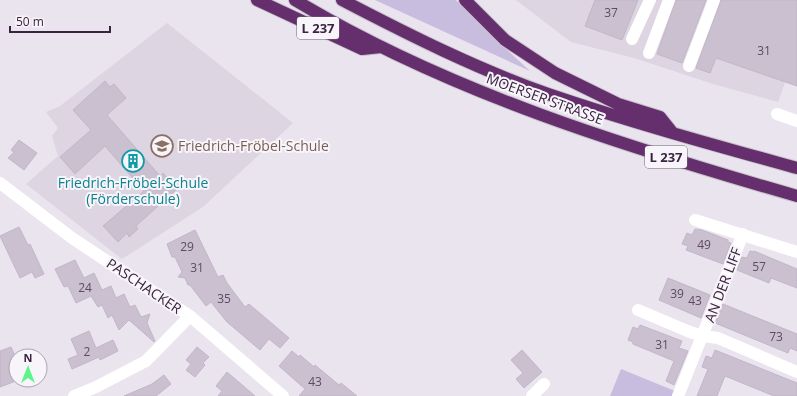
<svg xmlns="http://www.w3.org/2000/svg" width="797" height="396" font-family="'Open Sans',sans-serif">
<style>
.built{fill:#ddd5e2}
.green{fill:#c9bddf}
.building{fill:#cac0cf;stroke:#c2b6c8}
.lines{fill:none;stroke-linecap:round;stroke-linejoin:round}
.highway-casing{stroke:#c8c1ca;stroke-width:14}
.minor{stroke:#fff;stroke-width:12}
.highway{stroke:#652e6d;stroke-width:12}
.labels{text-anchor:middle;stroke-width:4;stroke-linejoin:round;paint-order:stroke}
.number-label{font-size:12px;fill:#5e4a64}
.shield{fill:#f8f5fa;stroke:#736278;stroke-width:1}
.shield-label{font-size:13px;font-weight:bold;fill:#3a2340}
.street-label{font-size:14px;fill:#3a2340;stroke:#f8f5fa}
.education-label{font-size:14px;fill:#785e54;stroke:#f8f5fa;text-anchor:start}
.culture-label{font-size:14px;fill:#0d838f;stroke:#f8f5fa}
</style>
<rect width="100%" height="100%" fill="#eae4ee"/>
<path class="built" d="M516 0H797V49L778 102 713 84 634 58 571 42Z
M167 23 293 123 203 207 122 259 26 184 58 156 52 136 58 128 46 112 60 106Z"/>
<path class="green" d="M375 0H456L505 48 530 71Z
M621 369 675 391 673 396H610Z"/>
<path class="building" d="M595 0H638L622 40 585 26Z
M676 0H706L682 63 657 54Z
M721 0H797V86L716 58 710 73 696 68Z
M105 81 110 87 114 84 126 98 107 115 160 176 163 173 177 189 136 226 138 229 129 237 127 233 118 242 103 226 144 191 105 146 75 174 60 157 91 130 73 110Z
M19 140 37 153 24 170 8 158 14 152 11 150Z
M19 227 28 245 30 244 44 274 35 278 32 272 20 278 0 236Z
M695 229 702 230 728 240V242L731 243 723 264 686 250 688 246 682 244 687 233 692 235Z
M195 230 218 277 223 275 227 283 245 307 249 304 289 338 280 348 269 339 260 350 227 322 211 302 206 306 190 285H188L185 278 178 277 182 272 175 257H172L167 244Z
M750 251 754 252V251L797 269V288L771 278 769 283 737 270 742 257 747 258Z
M75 260 84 278 94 273 102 290 111 286 116 298 124 294 130 307 135 305 141 317 150 314 147 323 155 341 154 342 129 320 119 330 112 315 108 318 102 305 98 307 91 296 76 303 68 286 64 287 55 269Z
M668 278 710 295 701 318 659 300Z
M723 304 797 334V351L790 348 788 353 715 323Z
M640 325 682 341 679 348 688 351 674 385 666 381 674 361 633 344V342L628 340 633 327 638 329Z
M89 331 96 348 113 340 118 351 100 360 99 357 72 369 68 359 78 355 71 339Z
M11 347 16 358V381L0 387V351Z
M197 347 209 357 203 363 205 365 195 377 186 370 191 364 186 360Z
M522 350 542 372 524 388 516 379 523 373 511 360Z
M715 350 797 383V396H774L725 376 717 396H697L708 369 702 367 706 356 712 358Z
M292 351 299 357 300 355 314 367 315 365 339 385 341 383 357 396H299L305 389 279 366Z
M227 372 255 396H218L222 391 216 386Z
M164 375 171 384 156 396H124L152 384Z"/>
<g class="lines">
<g class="highway-casing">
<path id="highway" d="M257 0 362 49 381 47
M295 0C448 92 626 147 797 196
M342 0C409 35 477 69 548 94 630 122 714 145 797 168
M465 0 505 40 555 73 618 104 660 117 672 132"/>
</g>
<path class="minor" d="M632 39 650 0
M649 53 669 0
M689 66 714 0
M777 114 797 121
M0 183 72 238 190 316 283 396
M695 220 797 252
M638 310 690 332 703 336 718 338 797 372
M74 396 96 387 146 361 190 316
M532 396 544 384
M678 396 743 234"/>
<use href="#highway" class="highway"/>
</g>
<defs>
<g id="school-ring" transform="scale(1.15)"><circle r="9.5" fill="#f8f5fa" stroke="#8d6e63" stroke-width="1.5"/><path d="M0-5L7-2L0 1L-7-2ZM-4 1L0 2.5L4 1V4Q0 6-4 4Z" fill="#8d6e63"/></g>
<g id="building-ring" transform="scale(1.15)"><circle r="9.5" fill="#f8f5fa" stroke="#0f9aa8" stroke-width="1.5"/><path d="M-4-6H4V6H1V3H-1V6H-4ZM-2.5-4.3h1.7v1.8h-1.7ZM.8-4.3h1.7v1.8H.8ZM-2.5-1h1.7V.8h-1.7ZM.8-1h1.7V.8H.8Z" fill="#0f9aa8"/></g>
</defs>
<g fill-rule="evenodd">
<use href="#school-ring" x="162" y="146"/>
<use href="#building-ring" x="133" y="161"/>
</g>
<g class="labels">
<g class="number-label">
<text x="611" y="17">37</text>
<text x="764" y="55">31</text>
<text x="704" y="249">49</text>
<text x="187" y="251">29</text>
<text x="759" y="271">57</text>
<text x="197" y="272">31</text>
<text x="85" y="292">24</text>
<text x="677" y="298">39</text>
<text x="224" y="303">35</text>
<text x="695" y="305">43</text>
<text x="776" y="341">73</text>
<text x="662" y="349">31</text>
<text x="87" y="356">2</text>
<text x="315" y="386">43</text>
</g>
<g class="shield">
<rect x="297" y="17" width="42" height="22" rx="3"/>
<rect x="645" y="146" width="42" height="22" rx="3"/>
</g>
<g class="shield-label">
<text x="318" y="33">L 237</text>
<text x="666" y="162">L 237</text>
</g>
<g class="street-label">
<text transform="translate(545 99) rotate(20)" y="5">MOERSER STRASSE</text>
<text transform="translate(723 285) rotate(-69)" y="5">AN DER LIFF</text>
<text transform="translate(144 286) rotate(34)" y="5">PASCHACKER</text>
</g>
<g class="education-label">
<text x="178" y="151">Friedrich-Fröbel-Schule</text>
</g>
<g class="culture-label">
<text x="133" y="188">Friedrich-Fröbel-Schule<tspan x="133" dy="16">(Förderschule)</tspan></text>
</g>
</g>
<g transform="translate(28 368)"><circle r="19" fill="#f8f5fa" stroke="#aca1b0"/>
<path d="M0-3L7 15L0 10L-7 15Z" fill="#5cf58b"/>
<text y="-6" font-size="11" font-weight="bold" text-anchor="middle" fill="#3a2340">N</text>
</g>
<path d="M10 26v6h100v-6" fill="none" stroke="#3a2340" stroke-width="2"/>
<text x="16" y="26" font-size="12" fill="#3a2340" stroke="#f8f5fa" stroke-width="3" paint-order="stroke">50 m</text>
</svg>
